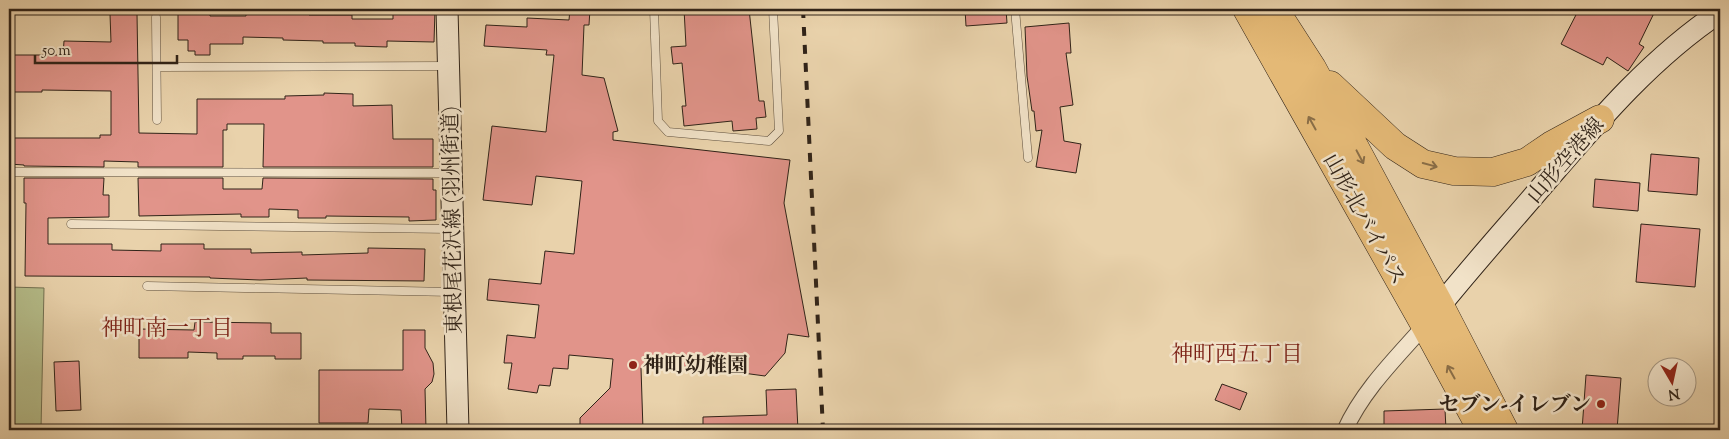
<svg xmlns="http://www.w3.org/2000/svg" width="1729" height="439" font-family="'Sorts Mill Goudy','Noto Serif JP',serif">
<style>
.green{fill:#b5bd8a;stroke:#727051}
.building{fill:#e1948a;stroke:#302318}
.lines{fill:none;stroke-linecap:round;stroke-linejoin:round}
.lane-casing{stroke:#5e4f3d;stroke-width:9}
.street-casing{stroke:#5e4f3d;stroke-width:17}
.secondary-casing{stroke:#302318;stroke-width:23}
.highway-casing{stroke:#302318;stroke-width:29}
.lane{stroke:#f1e2c8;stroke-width:8}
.street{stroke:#f1e2c8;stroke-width:15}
.secondary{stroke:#f1e2c8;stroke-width:21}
.highway{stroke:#e4b976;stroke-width:28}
.rail{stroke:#302318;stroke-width:4;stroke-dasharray:9 9;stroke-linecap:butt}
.oneway{stroke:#8a6e47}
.poi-dot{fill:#8f2418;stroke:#f1e2c8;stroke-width:2}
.labels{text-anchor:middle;stroke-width:5;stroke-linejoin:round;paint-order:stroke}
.street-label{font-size:21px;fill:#302318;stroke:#f1e2c8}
.poi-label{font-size:21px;font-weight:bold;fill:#302318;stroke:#f1e2c8;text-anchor:start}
.neighbourhood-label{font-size:22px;fill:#7a1f14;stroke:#f1e2c8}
</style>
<rect width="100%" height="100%" fill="#e9d2ab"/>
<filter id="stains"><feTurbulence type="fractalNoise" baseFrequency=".004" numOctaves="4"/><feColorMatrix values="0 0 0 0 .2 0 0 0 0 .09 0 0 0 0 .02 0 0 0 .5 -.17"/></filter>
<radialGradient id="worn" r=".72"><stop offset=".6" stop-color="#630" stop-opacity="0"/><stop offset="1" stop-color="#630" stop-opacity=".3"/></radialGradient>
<path class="green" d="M9 287 44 288 41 430H9Z"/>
<path class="building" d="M570 9H590L589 25H584L582 75 604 78 618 131 613 132V140L790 160 784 203 809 337 788 334 785 353 765 376 728 371 654 364 653 370 641 368 643 430H580V418L610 388 613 359 569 355 568 369 553 368 550 386 539 385 537 393 508 389 512 363H504L507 335 535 338 539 305 487 300 489 279 541 284 545 251 574 254 582 181 536 176 532 205 483 200 492 126 546 132 554 55H546L547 50 484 46 486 25 527 27V18L569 20Z
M684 9H749L759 101H764L766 117 756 118 757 129 733 131 732 121 684 126 682 106H686L682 63 673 64 671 47 686 46Z
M965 9H1006L1007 23 966 26Z
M1579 9H1656L1639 44 1644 47 1628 71 1607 57 1603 65 1561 44Z
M393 10H435L434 42 387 41V47L355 46V43H323V41L283 40V38L243 37V44H210V55H195V51H188V40H178V12L210 13V16H246V12L309 13V15H352V19H393Z
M110 14H137L139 133 197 134V99H285V96L324 95V93L353 94V106L392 105 393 139H433V167H263L264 124H227V130H223V167H138V162L104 161V167L24 166V165L9 164V138H100V135H111V91L42 90V92H11L12 55H63L64 41 111 42Z
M1069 23 1071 53H1066L1073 105 1060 107 1064 141 1081 144 1076 173 1036 167 1042 130 1036 131 1034 111H1032L1027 76 1025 27Z
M1651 154 1699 158 1697 195 1648 191Z
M24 178H104L103 195H109V217L48 218V244H112V250L161 251V244H204V249H251V253L302 252V255L368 253V248L425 249 424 281 307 280V278L260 280 210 278V277L25 276 26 203H24Z
M138 178H223V189H262L263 178 433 179V190H436V220L409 221V217L326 216V218H298V210L269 209V217H241V214L139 216Z
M1595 179 1640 183 1638 211 1593 207Z
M1641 224 1700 229 1695 287 1636 282Z
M195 322 271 323V333H301V359H275V356H243V359H217V353L188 352V358H139V329L194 330Z
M403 330H425V348L433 363 434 374 432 382 425 389 426 430H402L401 410 369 409 368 423H319V370H403Z
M79 361 81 410 56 411 54 362Z
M1586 375 1621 378 1617 430H1582Z
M1222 384 1247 393 1240 410 1215 400Z
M796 389 798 430H703V417L767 415 766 390Z
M1445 409 1446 430H1384V411Z"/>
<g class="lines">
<g class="lane-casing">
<path id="lane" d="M654 9 658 121 668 132 769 141 779 131 773 9
M1015 9 1028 158
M156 17 157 120
M157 67 447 66
M9 172 449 173
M71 224 451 229
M147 286 452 292"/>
</g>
<g class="street-casing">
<path id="street" d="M1345 430C1363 390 1396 358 1425 325"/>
</g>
<g class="secondary-casing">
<path id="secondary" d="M447 9 458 430
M1431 317C1465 274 1501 234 1537 192 1593 127 1648 60 1720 12"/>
</g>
<g class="highway-casing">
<path id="highway" d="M1247 9 1425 325 1482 430
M1274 9 1312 68 1440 306 1504 430
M1330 85 1395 146 1423 164 1454 171 1493 172 1527 162 1552 145 1600 119"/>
</g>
<use href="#lane" class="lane"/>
<use href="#street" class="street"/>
<use href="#secondary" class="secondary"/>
<use href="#highway" class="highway"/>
<path class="rail" d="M803 9 823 430"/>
</g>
<defs><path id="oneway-shaft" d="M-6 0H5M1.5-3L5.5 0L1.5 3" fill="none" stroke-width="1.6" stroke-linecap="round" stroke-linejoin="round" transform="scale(1.25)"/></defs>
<g class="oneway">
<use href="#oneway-shaft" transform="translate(1312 123) rotate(-119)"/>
<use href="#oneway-shaft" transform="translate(1360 157) rotate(62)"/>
<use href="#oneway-shaft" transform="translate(1430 165) rotate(15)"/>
<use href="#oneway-shaft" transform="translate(1451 372) rotate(-119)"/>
</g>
<g class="poi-dot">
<circle cx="633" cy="365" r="5"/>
<circle cx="1601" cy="404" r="5"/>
</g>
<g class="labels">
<g class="street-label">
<text transform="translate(1565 160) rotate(-49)" y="7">山形空港線</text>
<text transform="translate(1365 219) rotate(61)" y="7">山形北バイパス</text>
<text transform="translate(452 220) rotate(-91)" y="7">東根尾花沢線 (羽州街道)</text>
</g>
<g class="poi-label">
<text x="643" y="372">神町幼稚園</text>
<text x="1591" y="411" text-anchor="end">セブン-イレブン</text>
</g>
<g class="neighbourhood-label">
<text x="167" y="335">神町南一丁目</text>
<text x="1237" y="361">神町西五丁目</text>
</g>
</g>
<rect width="1729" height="439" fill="none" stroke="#e9d2ab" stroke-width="30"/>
<rect x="10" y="10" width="1709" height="419" fill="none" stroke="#302318" stroke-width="2.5"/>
<rect x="15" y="15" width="1699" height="409" fill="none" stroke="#302318"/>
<g transform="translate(1672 382) rotate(171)"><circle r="24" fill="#f1e2c8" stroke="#a49682"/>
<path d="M0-4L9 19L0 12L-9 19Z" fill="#8f2418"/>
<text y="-8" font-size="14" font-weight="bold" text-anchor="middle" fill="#302318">N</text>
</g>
<path d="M35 55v8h142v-8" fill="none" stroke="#302318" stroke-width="2.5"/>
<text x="42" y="55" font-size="15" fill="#302318" stroke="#f1e2c8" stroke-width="4" paint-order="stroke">50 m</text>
<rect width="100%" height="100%" filter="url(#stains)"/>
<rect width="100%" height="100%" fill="url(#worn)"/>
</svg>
